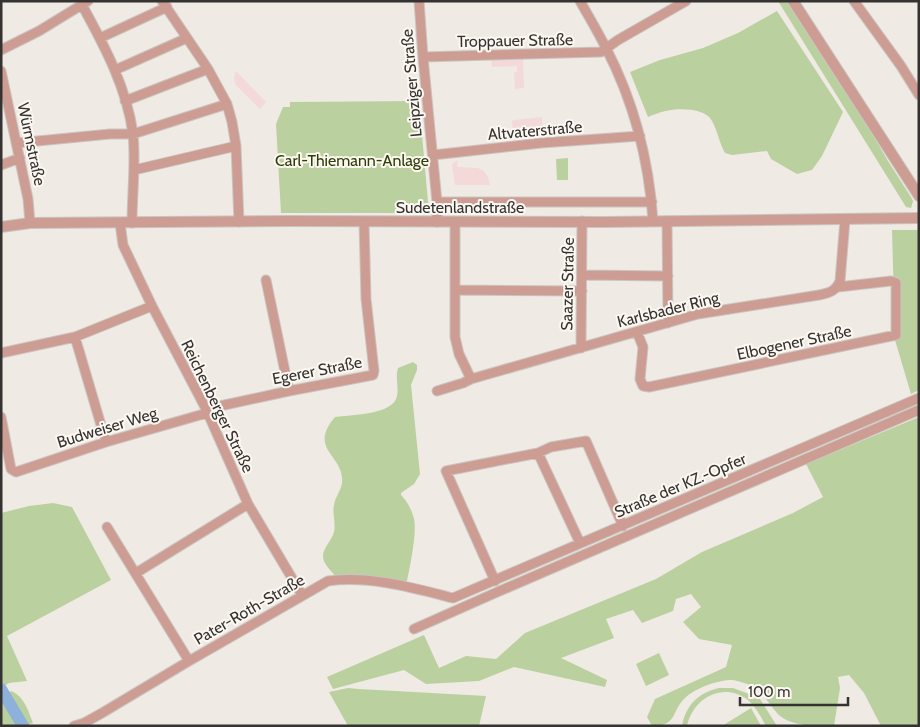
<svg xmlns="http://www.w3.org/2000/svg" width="920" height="727" font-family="Cabin,sans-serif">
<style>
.industrial{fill:#f4d9d9}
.green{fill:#bbd09f}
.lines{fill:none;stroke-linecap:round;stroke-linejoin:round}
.river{stroke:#8db1d8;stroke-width:12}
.minor-casing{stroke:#cac5c0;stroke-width:11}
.tertiary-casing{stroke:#cac5c0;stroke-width:12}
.minor{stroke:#cd9d94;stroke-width:9}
.tertiary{stroke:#cd9d94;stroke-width:10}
.labels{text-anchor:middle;stroke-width:4;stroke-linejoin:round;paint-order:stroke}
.street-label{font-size:16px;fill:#353331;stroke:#fcf7f1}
.park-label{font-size:16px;fill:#2d3f07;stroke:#fcf7f1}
</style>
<rect width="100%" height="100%" fill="#efeae4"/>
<path class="industrial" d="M523 59 524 88 515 89 514 72H517V66L492 67 491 60Z
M236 71 266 102 260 109 235 84 234 77Z
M542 117 543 133H537L536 128 513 130 512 121 514 120Z
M457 160 458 167 478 168 484 171 488 177 490 185H455L452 164Z"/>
<path class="green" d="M778 1H787L866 123 888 161 911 197 913 201 911 208 906 207Z
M777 11 843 112 822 156 812 170 797 174 771 159 767 151 732 155 725 153C719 142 718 132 712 121 705 108 679 108 666 111 660 112 653 115 648 117L630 72 660 60 703 48 738 33Z
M419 101 429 213H281L276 124 283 107H290V102Z
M568 158V180H557L556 159Z
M892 230H919V390L911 394 895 340Z
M413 362 417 365V370L411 385 420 474 414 484 401 493V495C407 501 412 510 414 519 417 532 410 567 407 581L403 582 335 576C331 570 323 564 323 556 323 548 332 540 334 532 336 523 332 513 334 505 335 497 341 491 342 483 345 455 307 450 335 417 349 415 394 415 397 396 399 387 395 378 398 368Z
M919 417V726H881L864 693 849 675 838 677 840 688 834 726C818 726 789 727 777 713 770 705 764 696 758 687 750 685 740 681 732 680 718 680 695 688 685 698 671 711 678 726 652 726L647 717 655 699 726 667 732 645 699 639 683 622 701 607 691 594 676 599 673 611 642 623 633 610 606 619 614 638 561 658 607 680 605 687 514 667 479 681 426 684 404 670 333 689 327 677 424 635 439 668 466 656 496 659 525 633 656 579 702 552 793 513 823 497 806 464Z
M53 503 72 507 111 580 7 636 27 681 9 683 1 688V513L29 506Z
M659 653 669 675 646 686 636 664Z
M348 688 359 689 486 696 479 726H348L329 692Z
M719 688H733L749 694 755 691 777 726H766C761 717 756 707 748 700 723 681 693 698 687 726H682C686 705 698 693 719 688Z
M11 691C24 696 28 710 33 723L24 726H1V698Z
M751 708 761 726H722Z"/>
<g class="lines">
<path class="river" d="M1 689 23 726"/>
<g class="minor-casing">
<path id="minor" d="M162 1 208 69 227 104 232 122 236 146 239 222
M419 1 423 57 437 202V222
M580 1C589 17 598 32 606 48 634 102 649 161 653 221
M854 1 901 66 919 95
M82 5C104 45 127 88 133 134 136 163 132 193 132 223
M100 38 167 7
M1 50 39 31 88 1
M423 57 601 52 618 40 686 1
M115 70 187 38
M1 71 28 199 30 223
M125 101 208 69
M17 143 110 134H133L227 104
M433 155 541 143 640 136
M1 165 20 158
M134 170 236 146
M437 202H652
M667 221 668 323
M455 222V337L459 354 471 379 698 314 819 295C829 293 836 291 840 281L845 220
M120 223 123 245 152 306 206 409 248 504 302 595
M582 275 668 276
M266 280 289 391
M455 290 582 291
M637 332 643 347 640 379 643 386 649 387 896 335V283L891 281 838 287
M75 337 106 442
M581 348 582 221
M1 353 75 337 152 306
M437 391 463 383 471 379
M206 409 289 391 373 375 374 371 366 299 364 222
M1 417 11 469 16 472 106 442 207 413
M538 453 580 543
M107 527 189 661
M136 573 248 504
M495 581 446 471 538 453 551 447 586 441 623 526
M414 629 495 593 919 410
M74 726 84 723 102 713 189 661 328 581C368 575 414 588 453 598L919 398"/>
</g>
<g class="tertiary-casing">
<path id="tertiary" d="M793 1 919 196
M1 227 30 223 290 221 606 222 919 218"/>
</g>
<use href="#minor" class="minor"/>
<use href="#tertiary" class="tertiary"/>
</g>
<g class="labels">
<g class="street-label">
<text transform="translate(515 40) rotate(-1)" y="6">Troppauer Straße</text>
<text transform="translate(411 83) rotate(-95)" y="6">Leipziger Straße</text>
<text transform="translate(535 130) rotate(-5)" y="6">Altvaterstraße</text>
<text transform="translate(32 144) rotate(78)" y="6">Würmstraße</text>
<text x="460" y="213">Sudetenlandstraße</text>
<text transform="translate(567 284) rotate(-89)" y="6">Saazer Straße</text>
<text transform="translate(668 309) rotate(-14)" y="6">Karlsbader Ring</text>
<text transform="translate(794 342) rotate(-12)" y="6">Elbogener Straße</text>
<text transform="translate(317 370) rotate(-11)" y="6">Egerer Straße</text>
<text transform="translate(218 406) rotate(64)" y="6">Reichenberger Straße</text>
<text transform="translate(107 427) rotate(-17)" y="6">Budweiser Weg</text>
<text transform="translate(680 485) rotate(-23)" y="6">Straße der KZ.-Opfer</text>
<text transform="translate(249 609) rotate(-30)" y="6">Pater-Roth-Straße</text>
</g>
<g class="park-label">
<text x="352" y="166">Carl-Thiemann-Anlage</text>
</g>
</g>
<rect width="920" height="727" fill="none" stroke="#353331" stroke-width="5"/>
<path d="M740 697v8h108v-8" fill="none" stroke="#353331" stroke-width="2.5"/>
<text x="748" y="697" font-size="15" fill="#353331" stroke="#fcf7f1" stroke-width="4" paint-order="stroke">100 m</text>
</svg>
